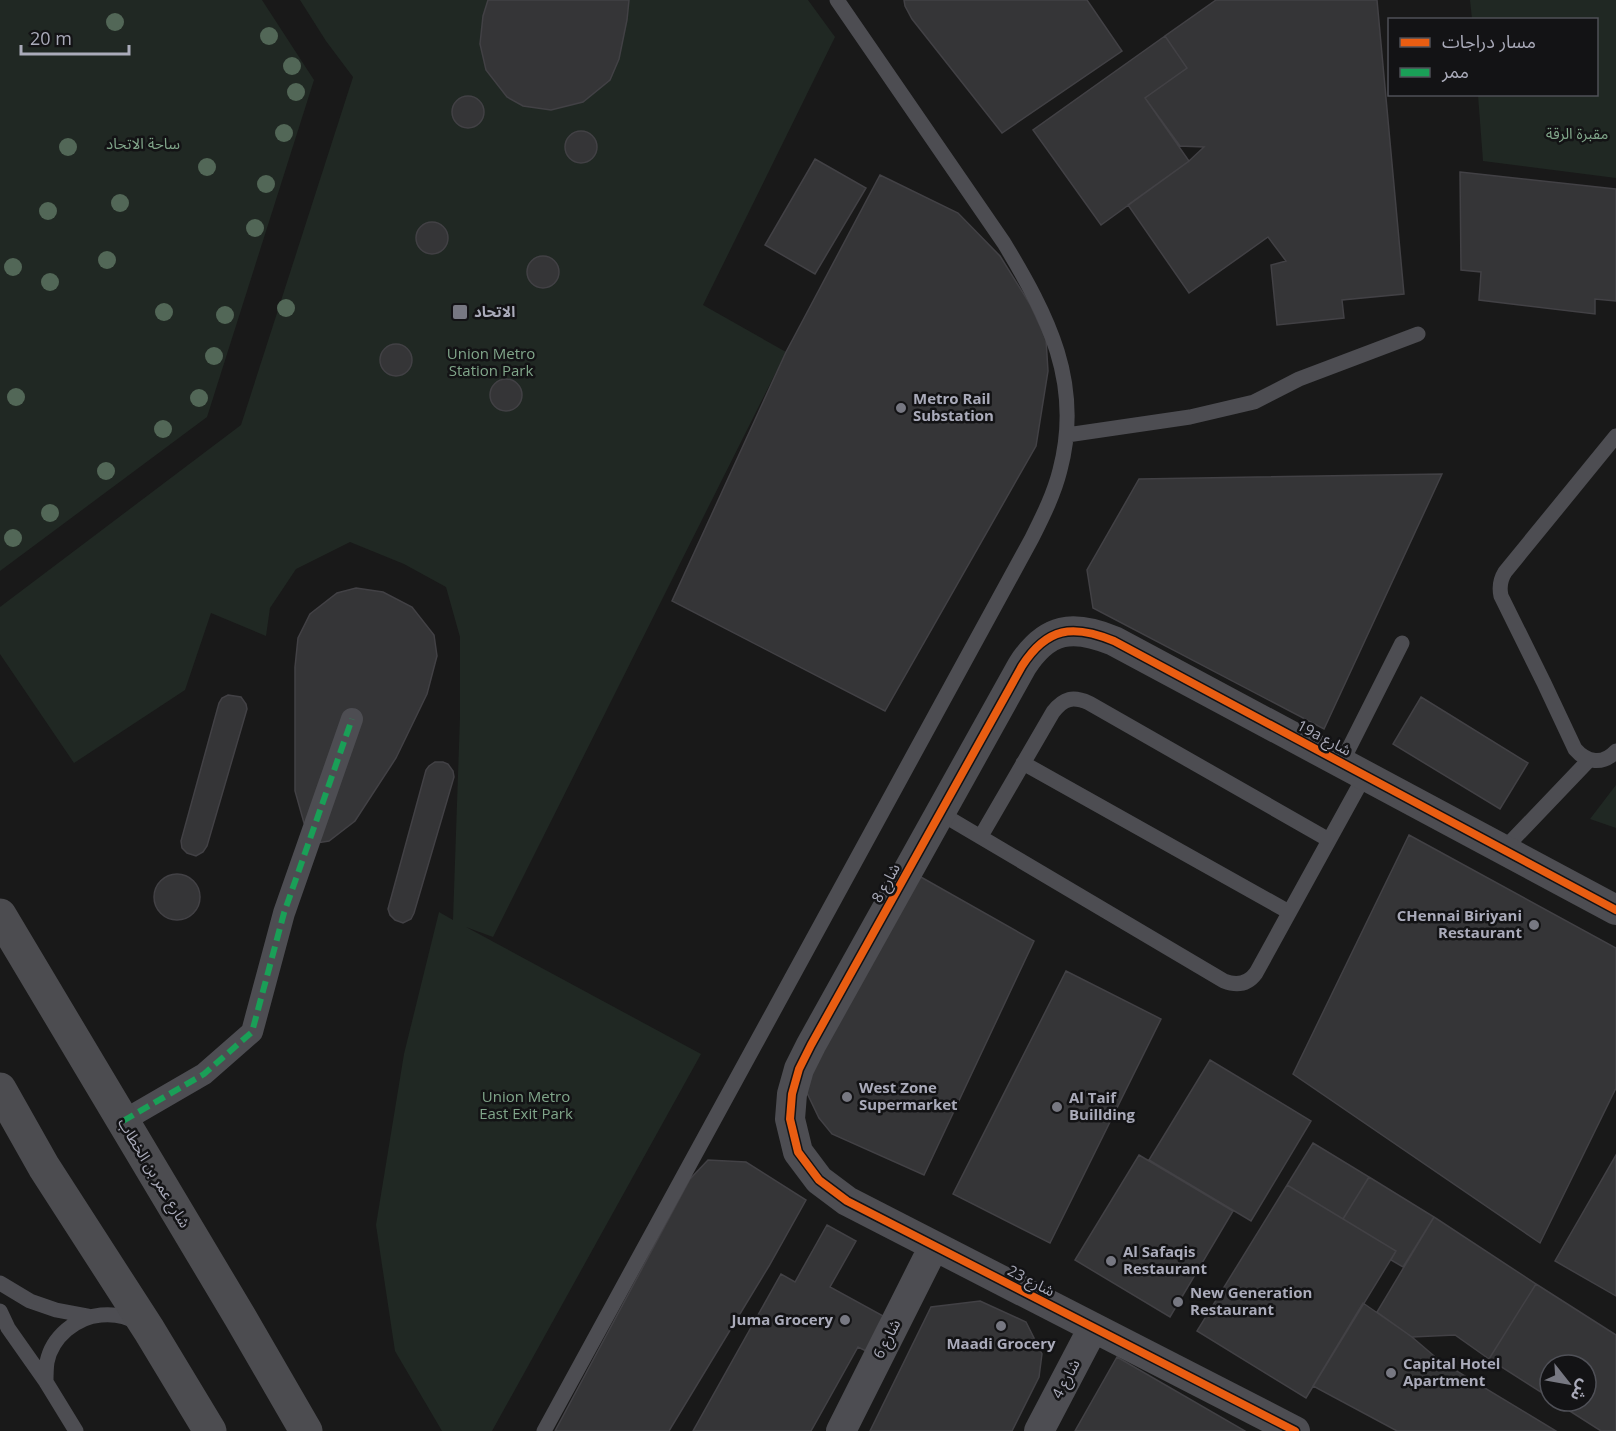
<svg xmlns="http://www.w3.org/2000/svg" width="1616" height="1431" font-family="'Open Sans','Noto Sans Arabic',sans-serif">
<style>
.green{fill:#202823}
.building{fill:#353537;stroke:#424145;stroke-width:1.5}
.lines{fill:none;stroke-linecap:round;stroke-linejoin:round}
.service{stroke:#4d4d52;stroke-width:15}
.pedestrian{stroke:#4d4d52;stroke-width:22}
.minor{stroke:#4d4d52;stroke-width:30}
.secondary{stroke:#4c4c50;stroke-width:33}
.quiet{stroke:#1a9f57;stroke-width:6;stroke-dasharray:12 6;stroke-linecap:butt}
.cycleway-casing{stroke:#131315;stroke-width:11}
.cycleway{stroke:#e95d12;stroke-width:8}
.tree{fill:#526757}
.poi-dot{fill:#777882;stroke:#131315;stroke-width:2}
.labels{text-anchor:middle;stroke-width:5;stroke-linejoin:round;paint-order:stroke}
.park-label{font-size:15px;fill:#80a68a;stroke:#131315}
.poi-label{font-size:15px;font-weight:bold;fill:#aaabba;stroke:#131315;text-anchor:start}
.street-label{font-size:15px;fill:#aaabba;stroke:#131315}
</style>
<rect width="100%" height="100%" fill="#191919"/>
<path class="green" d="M0 0H262L314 80 207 417 0 571Z
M300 0H808L835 37 703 305 786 352 493 937 466 927 701 1054 492 1431H442L395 1351 376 1225 404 1054 439 912 453 920 460 717V637L446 587 404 564 350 542 296 569 270 608 266 636 211 613 185 690 74 763 0 654V607L241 425 353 77 326 41Z
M1470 0H1616V178L1483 161 1478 95 1596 94V20L1472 19Z
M1616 785V828L1590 819Z"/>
<path class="building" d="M488 0H629L627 20 619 59 610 80 583 102 551 110 523 106 507 97 486 70 480 44 483 16Z
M904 0H1087L1122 51 1002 133 912 19 905 6Z
M1216 0H1377L1404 294 1342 300 1344 318 1277 325 1271 265 1286 261 1268 237 1189 293 1128 205 1189 161 1204 147 1180 146 1145 98 1187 68 1165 36Z
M1165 36 1187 68 1145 98 1189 161 1101 225 1033 130Z
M452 112a16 16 0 1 1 32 0a16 16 0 1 1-32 0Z
M565 147a16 16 0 1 1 32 0a16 16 0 1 1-32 0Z
M815 159 866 188 815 274 765 245Z
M1460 172 1616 189V301L1595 299V314L1479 300 1481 272 1461 270Z
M880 175 958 213 1000 256 1030 304 1046 339 1048 371 1036 446 885 711 672 601 786 352Z
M416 238a16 16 0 1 1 32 0a16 16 0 1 1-32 0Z
M527 272a16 16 0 1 1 32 0a16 16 0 1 1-32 0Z
M380 360a16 16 0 1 1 32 0a16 16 0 1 1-32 0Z
M490 395a16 16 0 1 1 32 0a16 16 0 1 1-32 0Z
M1442 474 1324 729 1093 608 1087 570 1139 479Z
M356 588 383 592 412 607 434 635 437 656 427 694 396 758 355 821 329 841 317 843 304 823 295 791V667L298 638 310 614 337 593Z
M228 695 241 697 246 704 247 709 207 846 203 852 196 856 187 853 182 848 181 841 219 703 222 698Z
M1421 697 1528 763 1500 809 1393 744Z
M435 762H443L448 764 453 771 454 777 414 913 411 919 403 923 395 920 390 915 388 909 426 770 429 766Z
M1409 835 1616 948V1088L1540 1243 1293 1074Z
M912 872 1034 941 924 1175 832 1134 819 1118 806 1091 815 1052Z
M154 897a23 23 0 1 1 46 0a23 23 0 1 1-46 0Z
M1066 971 1161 1019 1050 1243 953 1194Z
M1210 1060 1311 1121 1251 1221 1149 1160Z
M1313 1143 1369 1177 1343 1219 1287 1185Z
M1139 1155 1233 1211 1170 1317 1075 1260Z
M1616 1155V1296L1555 1261Z
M708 1160 746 1162 806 1200 769 1266 669 1431H555L690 1179Z
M1369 1177 1434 1217 1403 1267 1391 1260 1396 1251 1343 1219Z
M1287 1185 1396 1251 1306 1398 1197 1331Z
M1434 1217 1536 1284 1489 1359 1455 1335 1412 1337 1377 1312Z
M827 1225 856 1241 830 1287 885 1317 866 1351 858 1347 811 1431H693L781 1274 795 1282Z
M1536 1284 1616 1335V1431H1601L1554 1401H1586V1365H1550V1398L1489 1359Z
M980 1301 1026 1322 1042 1354 1039 1377 1012 1431H870L931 1307Z
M1363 1303 1412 1337 1440 1361 1556 1431H1397L1313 1386Z
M1117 1357 1245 1431H1075Z"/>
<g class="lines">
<path class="service" d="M1067 435 1190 417 1254 402 1299 379 1418 334
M1616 436 1505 572C1500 580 1499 587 1501 596L1544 683 1575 749C1587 763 1603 765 1616 751
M1342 762 1402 643
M1023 763 1289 912
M940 813 1224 981C1237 986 1248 984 1256 973L1365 775
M981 836 1053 712C1064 698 1073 696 1089 703L1329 840
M1504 849 1589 760
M0 1283 30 1301 56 1310 88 1316
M0 1311 8 1328 46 1382 76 1431
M46 1382C46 1375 46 1369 47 1362 52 1337 76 1317 101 1315 113 1314 127 1316 137 1323
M544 1431 1032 538C1043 516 1054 494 1060 470 1083 383 1048 316 1004 243L837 0"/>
<path class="pedestrian" d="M123 1121 204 1074 252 1032 284 913 352 719"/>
<path class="minor" d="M841 1431 934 1246
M1039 1431 1093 1328
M1295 1431 847 1201 819 1180 798 1152 790 1119 792 1094 799 1069 811 1045 1022 666C1047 627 1073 624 1114 641L1616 910"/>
<path class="secondary" d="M0 915 240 1317 306 1431
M0 1089 44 1167 149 1330 210 1431"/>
<path class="quiet" d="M123 1121 204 1074 252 1032 284 913 352 719"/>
<g class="cycleway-casing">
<path id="cycleway" d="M1295 1431 847 1201 819 1180 798 1152 790 1119 792 1094 799 1069 811 1045 1022 666C1047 627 1073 624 1114 641L1616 910"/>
</g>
<use href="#cycleway" class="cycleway"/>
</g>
<g class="tree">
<circle cx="115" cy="22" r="9"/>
<circle cx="269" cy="36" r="9"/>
<circle cx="292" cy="66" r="9"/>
<circle cx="296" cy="92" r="9"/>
<circle cx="284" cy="133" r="9"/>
<circle cx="68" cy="147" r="9"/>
<circle cx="207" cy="167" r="9"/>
<circle cx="266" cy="184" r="9"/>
<circle cx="120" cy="203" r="9"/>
<circle cx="48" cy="211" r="9"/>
<circle cx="255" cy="228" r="9"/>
<circle cx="107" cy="260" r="9"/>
<circle cx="13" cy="267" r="9"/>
<circle cx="50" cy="282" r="9"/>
<circle cx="286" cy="308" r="9"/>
<circle cx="164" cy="312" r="9"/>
<circle cx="225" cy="315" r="9"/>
<circle cx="214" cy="356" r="9"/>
<circle cx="16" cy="397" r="9"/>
<circle cx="199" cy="398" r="9"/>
<circle cx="163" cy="429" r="9"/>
<circle cx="106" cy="471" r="9"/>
<circle cx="50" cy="513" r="9"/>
<circle cx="13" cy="538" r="9"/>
</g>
<g class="poi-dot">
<rect x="452" y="304" width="16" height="16" rx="3"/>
<circle cx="901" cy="408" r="6"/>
<circle cx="1534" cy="925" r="6"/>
<circle cx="847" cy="1097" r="6"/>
<circle cx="1057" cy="1107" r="6"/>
<circle cx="1111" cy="1261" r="6"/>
<circle cx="1178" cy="1302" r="6"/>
<circle cx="845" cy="1320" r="6"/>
<circle cx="1001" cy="1326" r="6"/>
<circle cx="1391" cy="1373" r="6"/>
</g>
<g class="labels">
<g class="park-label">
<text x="1577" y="139">مقبرة الرقة</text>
<text x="143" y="149">ساحة الاتحاد</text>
<text x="491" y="359">Union Metro<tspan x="491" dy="17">Station Park</tspan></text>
<text x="526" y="1102">Union Metro<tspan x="526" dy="17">East Exit Park</tspan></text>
</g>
<g class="poi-label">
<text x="474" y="317">الاتحاد</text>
<text x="913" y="404">Metro Rail<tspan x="913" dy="17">Substation</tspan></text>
<text x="1522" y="921" text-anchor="end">CHennai Biriyani<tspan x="1522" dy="17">Restaurant</tspan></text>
<text x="859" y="1093">West Zone<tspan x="859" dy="17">Supermarket</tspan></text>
<text x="1069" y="1103">Al Taif<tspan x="1069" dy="17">Buillding</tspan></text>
<text x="1123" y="1257">Al Safaqis<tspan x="1123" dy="17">Restaurant</tspan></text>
<text x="1190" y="1298">New Generation<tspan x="1190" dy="17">Restaurant</tspan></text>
<text x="833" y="1325" text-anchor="end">Juma Grocery</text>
<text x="1001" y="1349" text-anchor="middle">Maadi Grocery</text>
<text x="1403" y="1369">Capital Hotel<tspan x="1403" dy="17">Apartment</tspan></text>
</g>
<g class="street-label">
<text transform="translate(1324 738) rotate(28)" y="5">19a شارع</text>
<text transform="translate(886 883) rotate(-61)" y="5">شارع 8</text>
<text transform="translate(154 1173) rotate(59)" y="5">شارع عمر بن الخطاب</text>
<text transform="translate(1031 1281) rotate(27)" y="5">شارع 23</text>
<text transform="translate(887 1339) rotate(-63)" y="5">شارع 6</text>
<text transform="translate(1066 1379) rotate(-62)" y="5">شارع 4</text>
</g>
</g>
<rect x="1388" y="18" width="210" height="78" fill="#131315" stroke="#4f5057" stroke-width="1.5"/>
<rect x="1400" y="38" width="30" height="9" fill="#e95d12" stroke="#4f5057" stroke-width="1.5"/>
<text x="1442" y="48" font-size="18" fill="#aaabba">مسار دراجات</text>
<rect x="1400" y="68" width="30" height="9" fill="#1a9f57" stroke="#4f5057" stroke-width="1.5"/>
<text x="1442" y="78" font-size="18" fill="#aaabba">ممر</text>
<g transform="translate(1568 1383) rotate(121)"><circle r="28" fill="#131315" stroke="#4f5057" stroke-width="1.5"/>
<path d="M0-4.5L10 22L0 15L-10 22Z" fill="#777882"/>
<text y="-9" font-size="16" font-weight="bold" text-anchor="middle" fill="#aaabba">ش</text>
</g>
<path d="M21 45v9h108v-9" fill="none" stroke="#aaabba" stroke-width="3"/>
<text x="30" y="45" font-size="18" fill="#aaabba" stroke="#131315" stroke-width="4.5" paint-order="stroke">20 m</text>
</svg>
